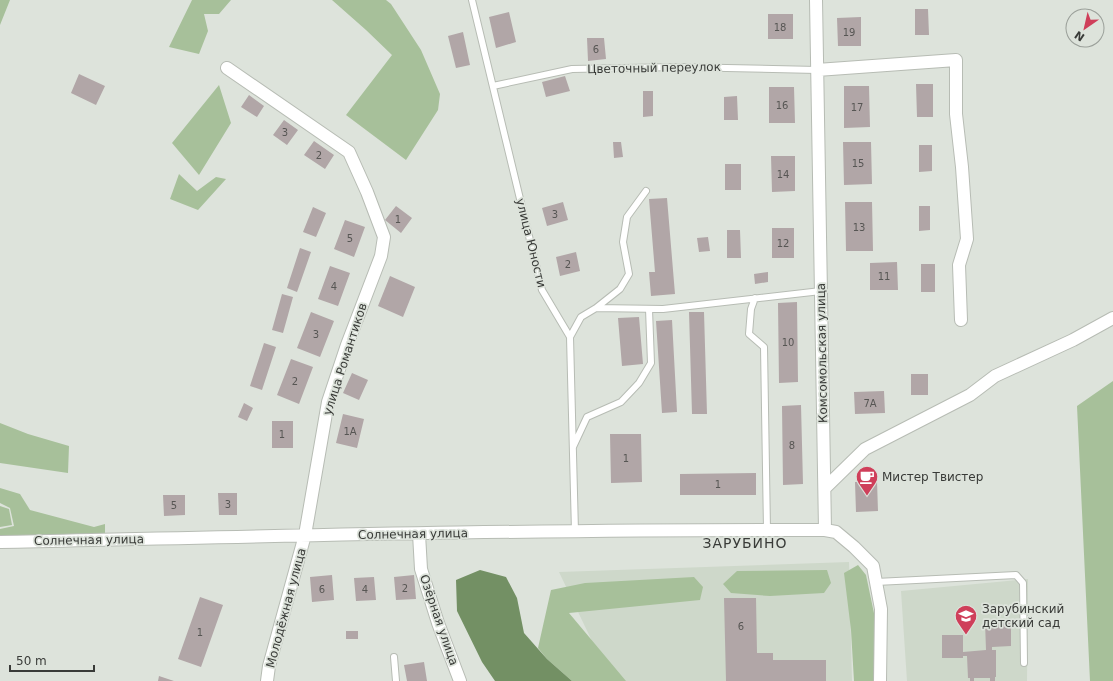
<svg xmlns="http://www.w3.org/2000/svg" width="1113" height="681" font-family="'DejaVu Sans',sans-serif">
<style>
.built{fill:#ced8ca}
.green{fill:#a7c09a}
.water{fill:#739064}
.building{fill:#b1a6a7}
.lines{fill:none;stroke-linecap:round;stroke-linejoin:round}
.service-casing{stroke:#b7bcb4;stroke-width:8}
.minor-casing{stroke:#b7bcb4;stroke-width:14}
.service{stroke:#fff;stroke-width:6}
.minor{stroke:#fff;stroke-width:12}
.labels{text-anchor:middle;stroke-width:3.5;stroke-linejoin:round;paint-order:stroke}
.number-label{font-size:10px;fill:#575654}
.street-label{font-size:12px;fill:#393b38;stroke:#dde3db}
.poi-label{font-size:12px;fill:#393b38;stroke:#dde3db;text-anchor:start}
.quarter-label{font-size:14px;letter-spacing:1px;fill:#393b38;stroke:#dde3db}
</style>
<rect width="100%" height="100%" fill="#dde3db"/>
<path class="built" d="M849 562 852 681H611L559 572Z
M1028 579 1027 681H907L901 591Z"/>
<path class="green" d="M0 0H10L0 25Z
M192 0H231L219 14H204L208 31 199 54 169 47Z
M332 0H386L391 4 421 50 440 94 438 110 406 160 346 115 392 55 366 30Z
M219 85 231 123 199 175 172 143Z
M179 174 197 191 216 177 226 179 198 210 170 199Z
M1113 381V681H1090L1077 406Z
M0 423 28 434 69 446 68 473 0 463Z
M0 488 20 494 30 510 94 527 105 524V533L0 537V529L14 526 10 508 0 503Z
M0 506 9 509 12 525 0 527Z
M858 565 866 575 875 618 874 681H854L851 630 844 573Z
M827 570 831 583 824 593 770 596 731 593 723 584 737 571Z
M694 577 703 587 700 600 569 613 626 681H572L547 659 538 648 551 590 585 583Z"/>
<path class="water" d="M480 570 506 577 517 598 524 633 547 659 572 681H495L482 662 457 611 456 580Z"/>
<path class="building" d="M915 9H928L929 35H915Z
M509 12 516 42 496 48 489 17Z
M768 14H793V39H768Z
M861 17V46H838L837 18Z
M463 32 470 65 456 68 448 36Z
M587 38H604L606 59 588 61Z
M79 74 105 86 96 105 71 93Z
M565 76 570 91 546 97 542 82Z
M916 84H933V117H917Z
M844 86H869L870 127 844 128Z
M769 87H794L795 123H769Z
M643 91H653V116L643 117Z
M249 95 264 106 257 117 241 107Z
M737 96 738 120H724V97Z
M284 120 298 130 287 145 273 135Z
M314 141 334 155 325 169 304 155Z
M613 142H621L623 157 614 158Z
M843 142H871L872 184 844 185Z
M919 145H932V171L919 172Z
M771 156H795V191L772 192Z
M725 164H741V190H725Z
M667 198 675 294 651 296 649 272H655L649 199Z
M563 202 568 220 547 226 542 208Z
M845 202H872L873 251H846Z
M396 206 412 218 401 233 385 220Z
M919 206H930V230L919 231Z
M313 207 326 213 316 237 303 232Z
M345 220 365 227 354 257 334 249Z
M772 228H794V258H772Z
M727 230H740L741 258H727Z
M708 237 710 251 699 252 697 238Z
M300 248 311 252 297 292 287 288Z
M576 252 580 271 560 276 556 257Z
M897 262 898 290H870V263Z
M921 264H935V292H921Z
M330 266 350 273 338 306 318 299Z
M768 272V282L755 284 754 274Z
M390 276 415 287 403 317 378 306Z
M282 294 293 297 283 333 272 330Z
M797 302 798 382 779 383 778 303Z
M311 312 334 321 320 357 297 348Z
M689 312H704L707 414H692Z
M639 317 643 364 622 366 618 318Z
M672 320 677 412 662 413 656 321Z
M264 343 276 347 262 390 250 386Z
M291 359 313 367 299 404 277 395Z
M352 373 368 380 359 400 343 393Z
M911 374H928V395H911Z
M884 391 885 413 855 414 854 392Z
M244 403 253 408 247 421 238 417Z
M801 405 803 484 783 485 782 406Z
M343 414 364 419 357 448 336 443Z
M272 421H293V448H272Z
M610 434H641L642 482 611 483Z
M756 473V495H680V474Z
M877 481 878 511 856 512 855 482Z
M218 493H237V515H219Z
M163 495H185V515L164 516Z
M332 575 334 600 312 602 310 577Z
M414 575 416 599 396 600 394 577Z
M374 577 376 600 356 601 354 578Z
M200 597 223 605 201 667 178 659Z
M724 598H756L757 653H773V660H826V681H726Z
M985 622H1011V646L992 647V650H996V677H995V681H990V678H974V681H970V678H968L967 656H963V658H942V635H963V652L986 650Z
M346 631H358V639H346Z
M424 662 427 681H407L404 665Z
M159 676 174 681H158Z"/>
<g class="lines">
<g class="service-casing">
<path id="service" d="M472 0 542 290 570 337 575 532
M493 86 572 69 677 67 817 70
M755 298 751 309 749 334 764 347 767 530
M596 308 620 289 629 274 623 242 627 217 646 191
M570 337 581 317 596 308 663 309 821 291
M573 447 587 417 621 402 639 383 651 363 649 309
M876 582 1016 575 1023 583 1024 663
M394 657 396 681"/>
</g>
<g class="minor-casing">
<path id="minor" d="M816 0 825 530
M227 68 349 152 367 192 384 237 381 256 347 345 328 402 305 535 269 666 267 681
M817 70 956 60V114L962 167 967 239 959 265 961 320
M825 488 865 449 970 395 995 376 1073 340 1113 318
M419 534 421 569 438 623 460 681
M0 542C275 536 550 529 825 530L836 532 854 547 873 566 881 609 880 681"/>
</g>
<use href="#service" class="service"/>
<use href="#minor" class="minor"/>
</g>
<defs>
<g id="cafe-pin" transform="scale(1.15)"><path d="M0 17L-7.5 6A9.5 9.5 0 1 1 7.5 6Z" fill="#cf3f5a" stroke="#dde3db"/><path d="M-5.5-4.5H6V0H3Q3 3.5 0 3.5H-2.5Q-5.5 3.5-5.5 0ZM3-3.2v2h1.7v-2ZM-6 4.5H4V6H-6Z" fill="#fff"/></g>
<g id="school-pin" transform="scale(1.15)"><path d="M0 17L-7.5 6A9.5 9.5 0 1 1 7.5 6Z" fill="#cf3f5a" stroke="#dde3db"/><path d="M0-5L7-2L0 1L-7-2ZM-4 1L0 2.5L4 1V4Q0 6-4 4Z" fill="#fff"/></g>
</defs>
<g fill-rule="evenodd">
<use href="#cafe-pin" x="867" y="477"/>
<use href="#school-pin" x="966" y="616"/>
</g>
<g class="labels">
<g class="number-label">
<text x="780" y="31">18</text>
<text x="849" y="36">19</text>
<text x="596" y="53">6</text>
<text x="782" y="109">16</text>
<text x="857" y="111">17</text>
<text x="285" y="136">3</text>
<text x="319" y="159">2</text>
<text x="858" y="167">15</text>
<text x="783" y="178">14</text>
<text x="555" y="218">3</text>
<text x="398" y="223">1</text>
<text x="859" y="231">13</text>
<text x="350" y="242">5</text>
<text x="783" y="247">12</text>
<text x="568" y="268">2</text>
<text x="884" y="280">11</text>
<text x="334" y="290">4</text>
<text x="316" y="338">3</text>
<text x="788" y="346">10</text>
<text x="295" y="385">2</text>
<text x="870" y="407">7А</text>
<text x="350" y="435">1А</text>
<text x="282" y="438">1</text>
<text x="792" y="449">8</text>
<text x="626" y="462">1</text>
<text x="718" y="488">1</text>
<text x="228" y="508">3</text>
<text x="174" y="509">5</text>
<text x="405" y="592">2</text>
<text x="322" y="593">6</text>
<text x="365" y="593">4</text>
<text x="741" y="630">6</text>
<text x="200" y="636">1</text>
</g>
<g class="street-label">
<text transform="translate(654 68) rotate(-1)" y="4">Цветочный переулок</text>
<text transform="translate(531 243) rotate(76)" y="4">улица Юности</text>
<text transform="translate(822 353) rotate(-91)" y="4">Комсомольская улица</text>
<text transform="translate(345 359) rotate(-72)" y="4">улица Романтиков</text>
<text transform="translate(413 534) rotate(-1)" y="4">Солнечная улица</text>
<text transform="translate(89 540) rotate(-1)" y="4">Солнечная улица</text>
<text transform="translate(286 608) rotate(-75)" y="4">Молодёжная улица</text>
<text transform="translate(439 620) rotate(71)" y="4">Озёрная улица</text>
</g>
<g class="poi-label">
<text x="882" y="481">Мистер Твистер</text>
<text x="982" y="613">Зарубинский<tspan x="982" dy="14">детский сад</tspan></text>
</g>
<g class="quarter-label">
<text x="745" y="548">ЗАРУБИНО</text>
</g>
</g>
<g transform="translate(1085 28) rotate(214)"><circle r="19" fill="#dde3db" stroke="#9ba09a"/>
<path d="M0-3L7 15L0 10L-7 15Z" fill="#cf3f5a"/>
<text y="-6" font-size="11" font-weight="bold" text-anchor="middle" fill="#393b38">N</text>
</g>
<path d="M10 665v6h84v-6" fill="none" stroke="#393b38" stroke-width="2"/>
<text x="16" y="665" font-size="12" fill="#393b38" stroke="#dde3db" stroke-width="3" paint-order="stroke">50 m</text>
</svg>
